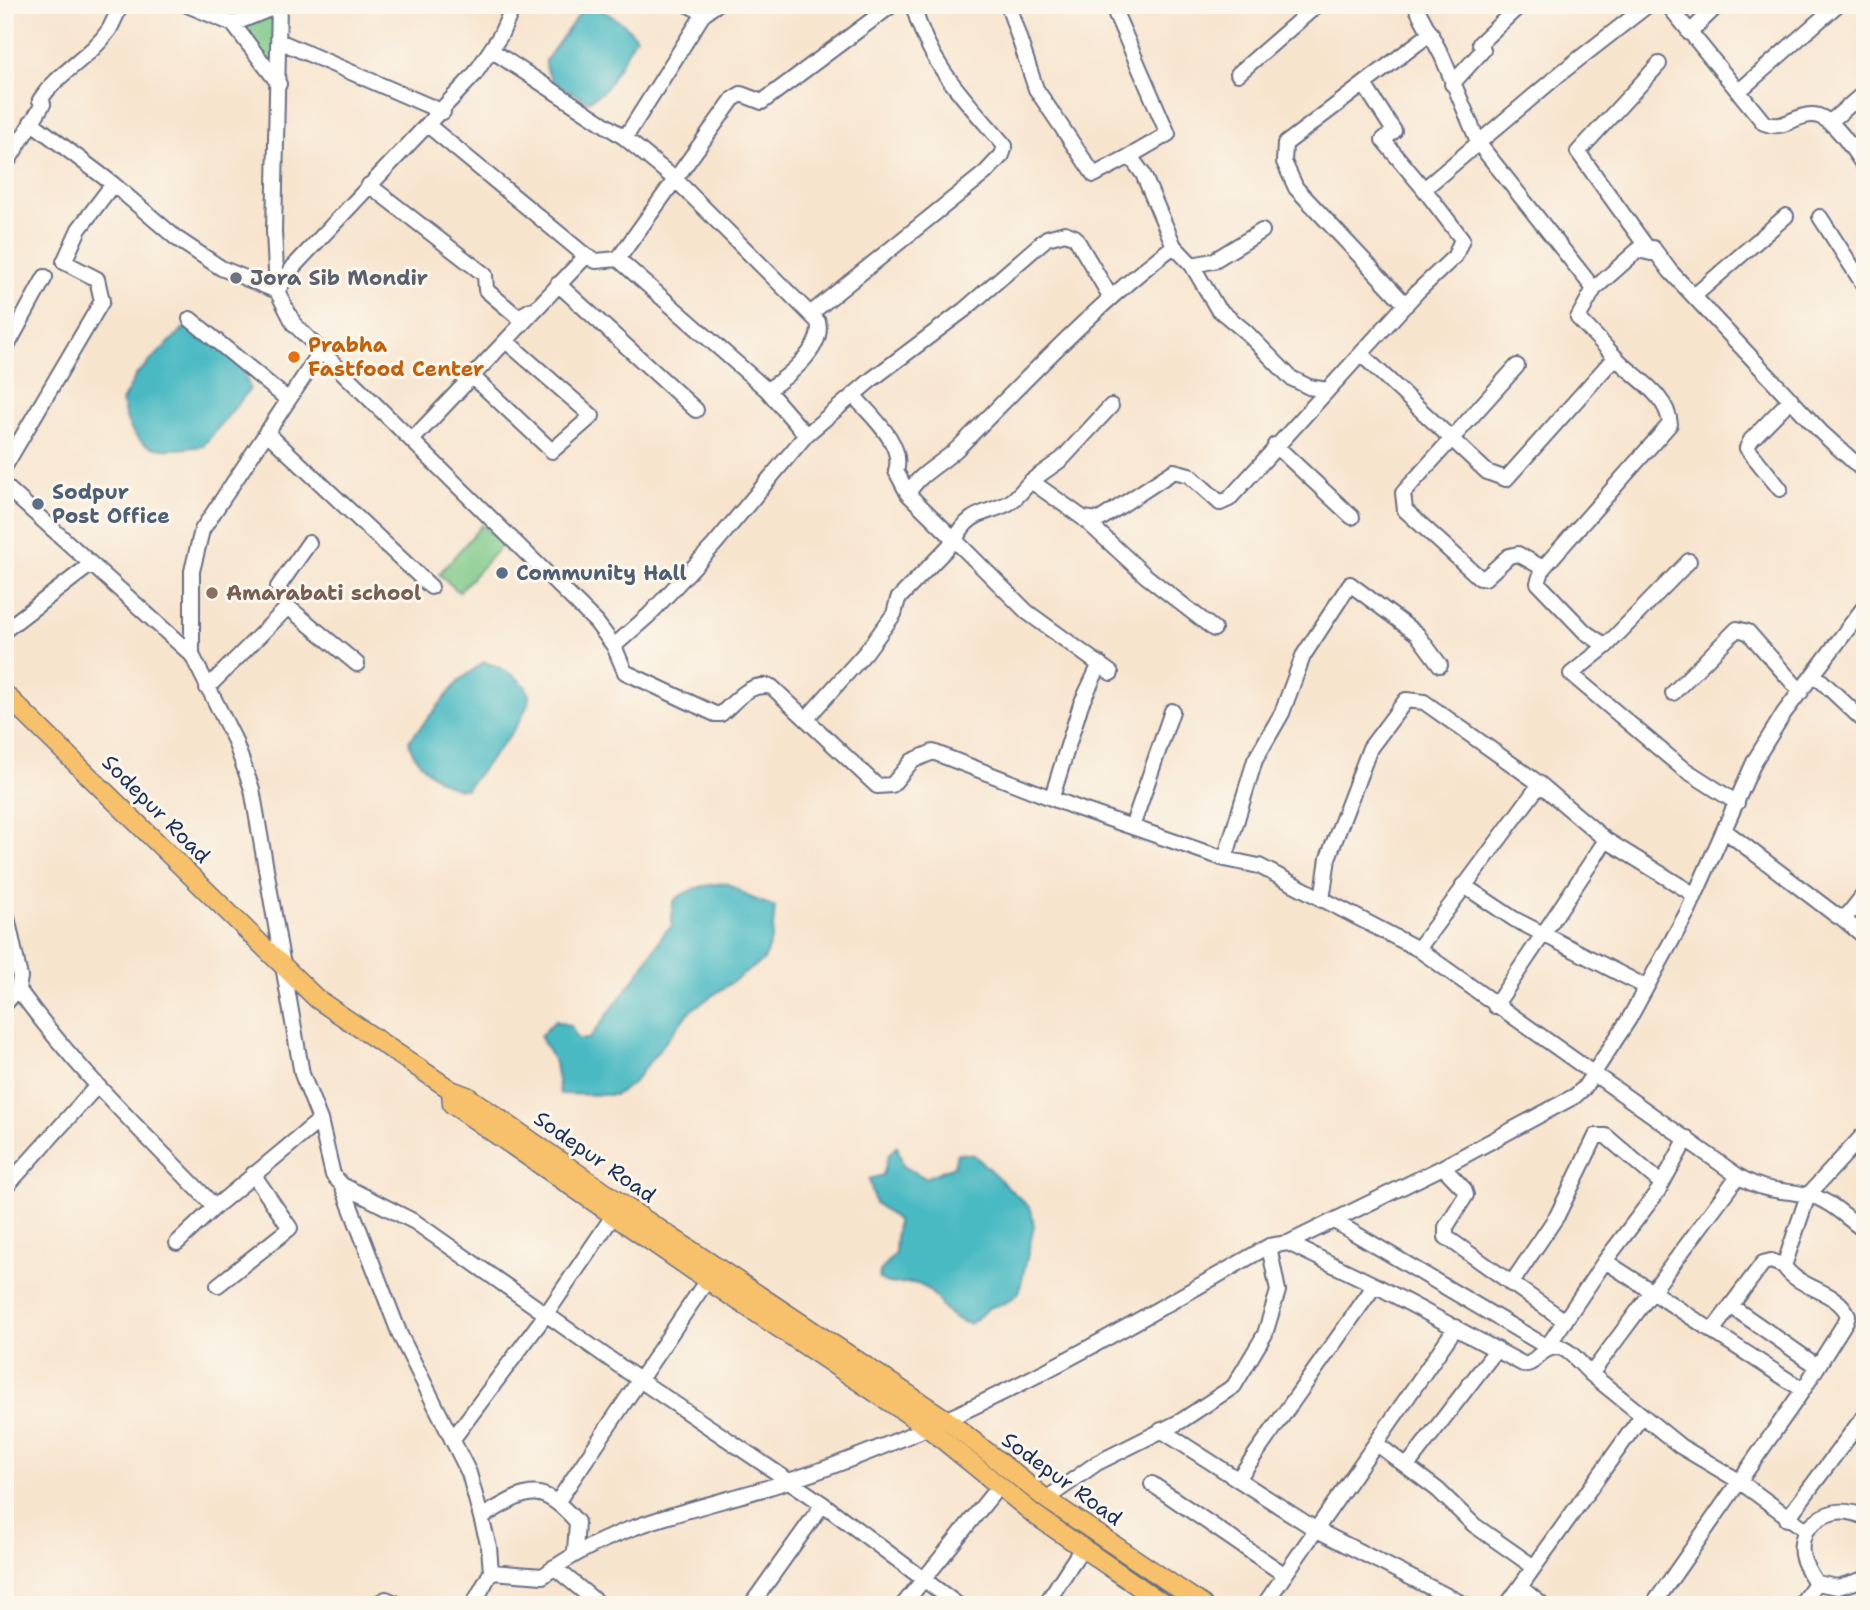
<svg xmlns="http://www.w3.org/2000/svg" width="1870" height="1610" font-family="'Shantell Sans',sans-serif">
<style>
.green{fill:#7ac786;stroke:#4a7b72;stroke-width:2}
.water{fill:#4ab9c2;stroke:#327490;stroke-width:2}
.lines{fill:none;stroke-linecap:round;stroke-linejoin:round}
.minor-casing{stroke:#686e85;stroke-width:18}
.major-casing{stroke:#686e85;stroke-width:21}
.minor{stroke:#fff;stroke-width:14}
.major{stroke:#f7c06b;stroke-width:18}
.worship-dot{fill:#6b7280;stroke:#fbf7ec;stroke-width:2.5}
.food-dot{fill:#e8710a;stroke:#fbf7ec;stroke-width:2.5}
.service-dot{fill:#5c6f8a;stroke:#fbf7ec;stroke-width:2.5}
.education-dot{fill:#8d6e63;stroke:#fbf7ec;stroke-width:2.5}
.labels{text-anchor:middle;stroke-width:6;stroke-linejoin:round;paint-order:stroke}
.worship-label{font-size:21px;font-weight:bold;fill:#5b616d;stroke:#fbf7ec;text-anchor:start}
.food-label{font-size:21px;font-weight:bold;fill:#c56008;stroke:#fbf7ec;text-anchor:start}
.service-label{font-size:21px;font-weight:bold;fill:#4e5e75;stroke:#fbf7ec;text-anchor:start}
.education-label{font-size:21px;font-weight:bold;fill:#785e54;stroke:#fbf7ec;text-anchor:start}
.street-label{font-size:21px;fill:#1b2f5e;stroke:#fbf7ec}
</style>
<rect width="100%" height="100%" fill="#fbf7ec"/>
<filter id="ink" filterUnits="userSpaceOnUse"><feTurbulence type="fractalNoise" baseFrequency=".0143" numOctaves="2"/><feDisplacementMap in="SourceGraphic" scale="14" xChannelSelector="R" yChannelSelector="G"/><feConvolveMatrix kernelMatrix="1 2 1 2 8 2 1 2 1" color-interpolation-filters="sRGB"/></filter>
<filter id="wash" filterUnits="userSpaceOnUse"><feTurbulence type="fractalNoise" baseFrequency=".00686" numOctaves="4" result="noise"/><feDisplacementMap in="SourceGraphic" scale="28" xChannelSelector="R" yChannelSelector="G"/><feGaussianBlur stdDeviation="1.57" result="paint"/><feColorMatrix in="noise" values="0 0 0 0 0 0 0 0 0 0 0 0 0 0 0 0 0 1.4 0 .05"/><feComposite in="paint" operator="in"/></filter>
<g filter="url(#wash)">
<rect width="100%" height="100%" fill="#f7e4cd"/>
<path class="green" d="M277 10 276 72 240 26Z
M482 525 503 544 459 592 439 574Z"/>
<path class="water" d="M596 6 625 25 636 37 605 90 588 101C571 91 543 83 546 60L583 9Z
M184 328 195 331 241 365 250 389 203 446C157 452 133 455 122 402L136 375Z
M484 662C498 666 530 680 529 698 527 721 481 769 466 789 445 791 411 761 409 741L459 681Z
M727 883 749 897 775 907 772 937 764 960 690 1011 632 1084 615 1095 560 1094 555 1063 540 1036 555 1021 571 1026 577 1039H589L641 970 664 933 672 926 673 902C687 888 707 884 727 883Z
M897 1146 903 1166 925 1178 954 1166 957 1153 974 1155 1031 1209 1034 1226 1019 1293 1007 1302 989 1308 970 1324C937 1315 944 1298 922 1286 908 1278 894 1289 879 1279L880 1272 895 1253 897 1220 875 1203 869 1179 883 1175 889 1154Z"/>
</g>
<g filter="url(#ink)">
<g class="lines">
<g class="minor-casing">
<path id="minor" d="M187 5 233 24 280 5
M279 5 274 231 277 291 294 324 321 351 202 530 192 571V655L234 739 252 789 302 1074 320 1120 333 1175 342 1185 400 1335 469 1473 489 1547 491 1572 473 1605
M688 5 704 13 716 5
M1008 5 1036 89 1094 175 1130 156
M1112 5 1168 134 1130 156 1143 174 1174 246
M1415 5 1442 56 1479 144 1594 289
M1668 5 1764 123C1784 131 1792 116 1811 115 1832 113 1854 152 1865 167
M233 24 279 84
M1689 33 1718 5
M279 41 443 112
M491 50 625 138 676 180 818 322C825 348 786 378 767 390L806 435
M1238 74 1317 5
M1452 84 1483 50 1480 43 1520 5
M1365 86 1394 131 1383 140 1424 189
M1738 92 1837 5
M31 122 113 184 176 238 221 268 277 291 294 266 474 75 500 36 514 5
M1830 122 1865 92
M429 126 586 256
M625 138 704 13
M5 166 43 104 40 100C59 71 90 58 109 30 113 23 117 13 121 5
M369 185 485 275 486 290 518 317 531 310
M1820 217 1865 287
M1651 253 1578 152 1659 64
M618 259 767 390
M1192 265 1213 261 1262 231
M558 284 696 410
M1694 296 1786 216
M1406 305 1296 188 1284 162 1285 144 1431 33
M810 314 985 173 1002 155 1005 146C966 100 929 66 913 5
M190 319 287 399
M5 350 45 277
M321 351 596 622 614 646 625 672 715 714H721C737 700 750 681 772 687L877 786 892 785 912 761 933 752 1077 808 1225 859 1259 866 1418 949 1738 1176C1767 1193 1778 1189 1808 1195 1829 1199 1848 1219 1865 1231
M1362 355 1487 472 1506 479 1608 365 1618 360
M1517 366 1403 493 1405 510 1480 578H1485L1509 556 1518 554 1543 568
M471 375 552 451 592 416 506 341
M854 396C870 415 905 444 896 471L908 494
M266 432 431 587
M412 440 586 256 596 261 618 259 733 99 741 94 762 102 892 5
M1275 445 1352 517
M5 466 102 301 97 279 64 262 79 229 113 184
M1031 481 1062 459 1111 406
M5 486 192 655
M1780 489 1747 448 1751 440 1791 399
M1083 518 1146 576 1214 629
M1689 561 1606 646 1585 632 1538 583 1543 568 1670 424C1668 395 1634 377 1616 358 1603 344 1591 331 1578 318L1594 289 1638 250 1651 253 1653 248 1670 271 1822 433 1865 472
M288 607 357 664
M5 630 90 565
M614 646 649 615 714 545 806 435 871 380 964 310 1047 238 1065 233 1075 237 1110 296
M1606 646 1571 674 1681 767 1737 803
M1111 673 1027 612 955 540C969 512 982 515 1007 504 1016 500 1024 488 1031 481L1083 518 1099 520 1174 471 1189 475 1220 503 1229 499 1417 292 1455 256 1462 239 1424 189 1562 72 1648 5
M1815 675 1865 722
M207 688 288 607 278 587 309 543
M1673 693 1737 629 1748 632 1801 692
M806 719 866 652 894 614 898 599 955 540 908 494C919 473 942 464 959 447 1028 378 1095 305 1174 246L1192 265 1217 308 1246 332 1291 378 1309 387 1327 390
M1052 797 1081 704 1100 664
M1132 827 1172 711
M1724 830 1837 916 1846 917 1865 893
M1225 859 1255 760 1282 713 1303 656 1350 584 1417 634 1440 665
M1463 885 1514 919 1646 987
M1322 900 1328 858 1370 748 1406 700 1424 702 1540 784 1606 840 1695 895
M5 908 20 977 18 989 5 1004
M1842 918 1865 937
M1418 949 1540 784
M18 989C76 1070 146 1135 215 1207
M1495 1006 1606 840
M1687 1138 1658 1191 1605 1261 1803 1390
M1443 1167 1464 1189 1466 1195 1446 1227V1237L1565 1321
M1738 1176 1591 1374 1680 1446 1739 1481 1806 1530C1823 1512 1841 1506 1865 1517
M342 1185 415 1222 641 1381 823 1504 958 1605
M5 1188 96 1087
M1334 1221 1547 1347 1605 1261
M177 1243 215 1207 320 1120
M1288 1243 1375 1285 1523 1364C1530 1365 1532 1362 1537 1357 1561 1334 1572 1356 1591 1374
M1511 1284 1557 1216 1596 1136H1606L1662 1184
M218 1285 290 1228 253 1174
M1731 1306 1817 1366
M1712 1331 1763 1263 1771 1261 1784 1266
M1161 1430 1315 1529 1465 1605
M452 1440 547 1313 613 1216
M1377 1444 1438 1490 1474 1525 1534 1567
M1407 1466 1497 1349
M1238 1479 1375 1285
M1152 1484 1285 1575
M1046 1499 1097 1463 1181 1421 1234 1386 1265 1334 1278 1291 1269 1246
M558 1501 707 1280
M481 1517C526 1492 538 1478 577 1522L575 1552
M1787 1519 1865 1415
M1806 1530C1796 1552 1804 1564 1816 1583
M554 1567 600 1605
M491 1572 543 1576C608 1525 695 1510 773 1486 832 1468 891 1444 947 1419 1058 1369 1163 1306 1269 1246L1288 1243 1443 1167 1575 1096 1584 1088 1629 1019 1688 911 1755 760 1784 713 1865 606
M1520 1587 1542 1605
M374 1605 386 1599 400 1605
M751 1605 823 1504
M903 1605 999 1486
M1045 1605 1082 1548
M1264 1605 1456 1327
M1507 1605 1641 1417
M1653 1605 1803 1390 1846 1321 1848 1315C1837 1290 1798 1289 1784 1266L1808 1195 1865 1133
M1800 1605 1816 1583 1838 1587 1865 1579"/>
</g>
<g class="major-casing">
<path id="major" d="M5 694 317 999 451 1090 467 1096 623 1205 947 1420 1046 1499 1203 1605
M451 1090 452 1104 707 1280 927 1427 1035 1515 1165 1605"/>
</g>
<use href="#minor" class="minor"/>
<use href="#major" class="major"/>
</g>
</g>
<circle class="worship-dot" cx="236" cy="278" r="7"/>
<circle class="food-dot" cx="294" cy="357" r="7"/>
<g class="service-dot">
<circle cx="38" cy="504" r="7"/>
<circle cx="502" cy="573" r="7"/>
</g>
<circle class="education-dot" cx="212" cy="593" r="7"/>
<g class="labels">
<g class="worship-label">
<text x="250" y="285">Jora Sib Mondir</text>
</g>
<g class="food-label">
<text x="308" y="352">Prabha<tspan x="308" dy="24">Fastfood Center</tspan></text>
</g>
<g class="service-label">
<text x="52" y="499">Sodpur<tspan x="52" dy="24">Post Office</tspan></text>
<text x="516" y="580">Community Hall</text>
</g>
<g class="education-label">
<text x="226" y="600">Amarabati school</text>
</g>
<g class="street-label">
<text transform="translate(156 809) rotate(45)" y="7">Sodepur Road</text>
<text transform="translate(595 1157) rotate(35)" y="7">Sodepur Road</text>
<text transform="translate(1062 1479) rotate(36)" y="7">Sodepur Road</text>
</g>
</g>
<rect width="1870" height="1610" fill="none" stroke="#fbf7ec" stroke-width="28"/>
</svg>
